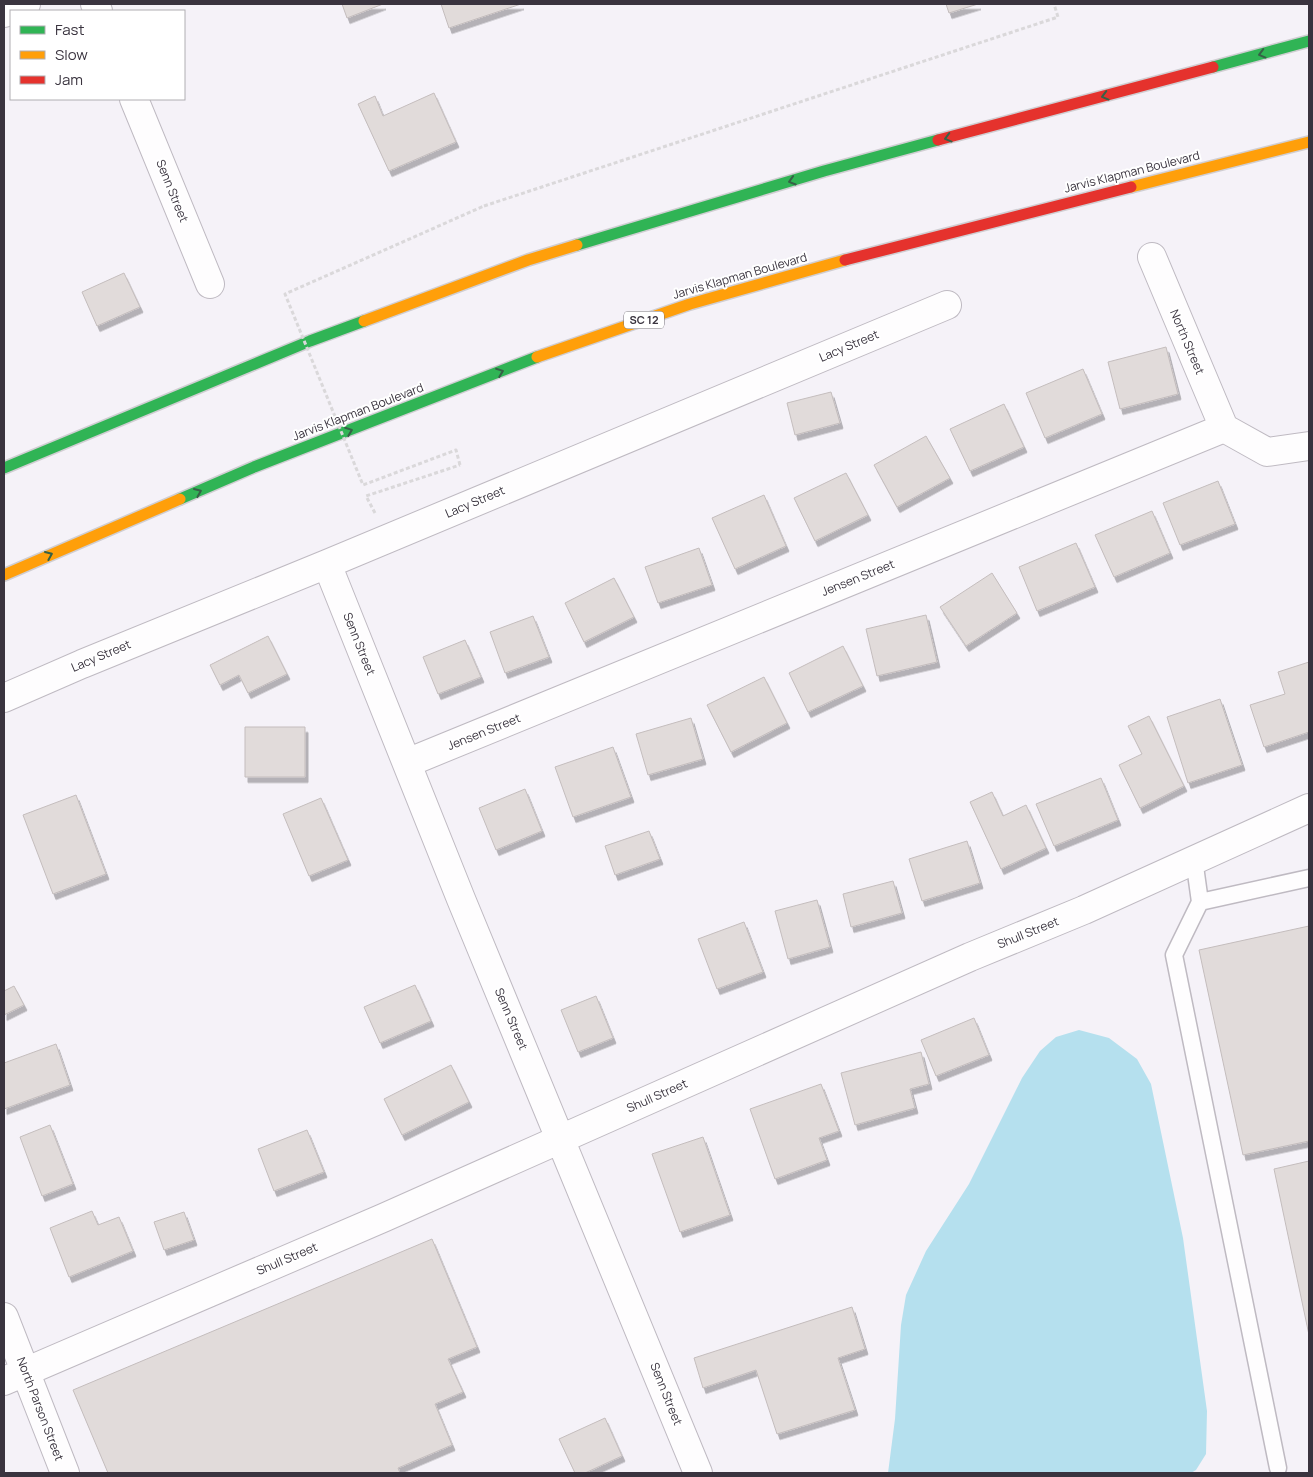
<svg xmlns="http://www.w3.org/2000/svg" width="1313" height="1477" font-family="Manrope,sans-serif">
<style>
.water{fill:#b5e0ee}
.building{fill:#e1dbda;stroke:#c4bdbd;filter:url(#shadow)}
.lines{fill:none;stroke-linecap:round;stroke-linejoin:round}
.lane-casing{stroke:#bfbac2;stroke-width:19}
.street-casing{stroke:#bfbac2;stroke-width:30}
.fast-casing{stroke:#d0ced2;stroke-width:14}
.slow-casing{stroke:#d0ced2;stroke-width:14}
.jam-casing{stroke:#d0ced2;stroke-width:14}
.path{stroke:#dad8da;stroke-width:3;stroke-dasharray:4 2.5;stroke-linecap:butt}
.lane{stroke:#fefdfe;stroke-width:16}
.street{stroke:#fefdfe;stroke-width:28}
.fast{stroke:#30b455;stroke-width:11}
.slow{stroke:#ff9f0a;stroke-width:11}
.jam{stroke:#e5322d;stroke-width:11}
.path-bridge{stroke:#dad8da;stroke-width:3;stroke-dasharray:4 2.5;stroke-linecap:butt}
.oneway{stroke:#366147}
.labels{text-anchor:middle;stroke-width:4;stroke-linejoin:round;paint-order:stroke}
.shield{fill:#fff;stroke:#757179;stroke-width:1}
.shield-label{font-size:11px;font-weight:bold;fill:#3a343f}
.street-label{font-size:12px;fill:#3a343f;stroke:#fff}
</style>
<defs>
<filter id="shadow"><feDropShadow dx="3" dy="5.5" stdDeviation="0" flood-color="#0004"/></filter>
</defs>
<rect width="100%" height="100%" fill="#f5f2f8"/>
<path class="water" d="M1079 1030 1109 1038 1137 1059 1151 1084 1183 1238 1207 1411 1206 1454 1196 1470 1191 1473H888L895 1419 901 1325 906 1295 926 1251 969 1184 1022 1078 1040 1051 1056 1037Z"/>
<path class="building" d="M342 4H383L347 18Z
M441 4H521L449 28Z
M946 4H978L949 13Z
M434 93 456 142 389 171 358 104 375 96 383 116Z
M124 273 140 307 97 326 82 292Z
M1166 347 1178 394 1120 409 1108 362Z
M1083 369 1102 414 1045 438 1026 393Z
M831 392 840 423 795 435 787 403Z
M1004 404 1024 447 970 471 950 429Z
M926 436 950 478 897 507 874 465Z
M846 473 868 515 815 541 794 498Z
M1218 481 1235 524 1180 545 1163 503Z
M764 495 786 546 735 569 712 518Z
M1152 511 1170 553 1114 577 1095 535Z
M1076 543 1095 587 1037 611 1019 567Z
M699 548 712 585 658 603 645 567Z
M992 573 1017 613 966 646 940 607Z
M614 578 634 617 584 642 565 603Z
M926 615 937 662 877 676 866 629Z
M533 616 549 657 505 673 490 632Z
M268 636 287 674 248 693 239 675 220 685 210 665Z
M465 640 481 677 438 694 423 657Z
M843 646 863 686 808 712 789 673Z
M1309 662V732L1264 747 1250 705 1285 694 1278 672Z
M764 677 787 723 731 752 707 705Z
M1220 699 1242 765 1188 783 1167 717Z
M1149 716 1184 786 1140 808 1119 765 1142 754 1128 726Z
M691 718 703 759 648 775 636 734Z
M245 727H305V777H245Z
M613 747 631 797 573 817 555 767Z
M1101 778 1118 820 1054 846 1036 804Z
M525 789 542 831 496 850 479 808Z
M992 792 1003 816 1026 805 1046 848 1001 869 970 802Z
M76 795 106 874 53 894 23 815Z
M321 798 348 860 309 876 283 814Z
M649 831 660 859 615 875 605 846Z
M967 841 980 883 922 901 909 859Z
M893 881 902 913 851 927 843 894Z
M817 900 830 947 788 959 775 911Z
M744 922 763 972 717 989 698 939Z
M1309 926V1141L1243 1155 1199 950Z
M415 985 431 1021 380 1043 364 1007Z
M14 986 24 1005 4 1015V991Z
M596 996 613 1038 578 1052 561 1010Z
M974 1018 989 1055 936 1076 921 1040Z
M56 1044 70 1085 4 1109V1063Z
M921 1052 929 1084 910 1089 915 1108 855 1125 841 1073Z
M451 1065 469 1102 402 1135 384 1099Z
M821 1084 839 1131 819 1138 827 1160 775 1179 750 1109Z
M50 1125 73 1184 42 1196 20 1137Z
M307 1130 324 1172 274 1191 258 1149Z
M703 1137 730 1215 680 1232 652 1154Z
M1309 1161V1335L1274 1169Z
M92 1211 98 1225 119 1217 133 1251 69 1277 50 1228Z
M184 1212 194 1240 164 1250 154 1222Z
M432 1239 477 1347 448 1359 463 1392 435 1404 452 1445 398 1468 400 1473H108L73 1390Z
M852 1307 865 1349 838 1358 855 1410 777 1434 756 1370 703 1388 694 1358Z
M605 1418 622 1456 585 1473H575L559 1439Z"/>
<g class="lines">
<g class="lane-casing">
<path id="lane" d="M1194 859 1200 902 1174 955 1278 1468
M1200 902 1309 878"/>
</g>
<g class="street-casing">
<path id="street" d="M95 4 98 11
M4 13 26 4
M134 99 210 284
M1152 257 1224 428
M327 564 461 899 698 1473
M4 698 82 664 327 564 947 305
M407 763 1224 428 1267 452 1309 446
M4 1317 65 1473
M4 1381 383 1218 970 957 1084 910 1309 808"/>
</g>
<g class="fast-casing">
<path id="fast" d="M1213 67 1309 41
M577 245 824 171 938 140
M4 468 310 341 364 321
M180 499 254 467 537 357"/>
</g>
<g class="slow-casing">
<path id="slow" d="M1131 187 1309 142
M364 321 528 260 577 245
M537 357 690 304 845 260
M4 575 180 499"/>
</g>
<g class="jam-casing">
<path id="jam" d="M938 140 1213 67
M845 260 1131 187"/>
</g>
<path class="path" d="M484 206 1058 17 1054 4
M375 513 366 496 460 465"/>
<use href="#lane" class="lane"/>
<use href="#street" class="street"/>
<use href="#fast" class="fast"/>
<use href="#slow" class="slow"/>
<use href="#jam" class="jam"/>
<path class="path-bridge" d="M460 465 456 450 363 485 285 294 484 206"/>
</g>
<defs><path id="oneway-chevron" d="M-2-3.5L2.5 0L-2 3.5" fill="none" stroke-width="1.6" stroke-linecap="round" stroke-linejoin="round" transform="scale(1.25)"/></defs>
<g class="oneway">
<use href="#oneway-chevron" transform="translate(1262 54) rotate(165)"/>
<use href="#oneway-chevron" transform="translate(1105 96) rotate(165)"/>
<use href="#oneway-chevron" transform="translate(948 138) rotate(165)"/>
<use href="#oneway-chevron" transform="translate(792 181) rotate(163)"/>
<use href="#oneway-chevron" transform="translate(500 372) rotate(-21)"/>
<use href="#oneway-chevron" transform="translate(349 431) rotate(-21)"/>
<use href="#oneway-chevron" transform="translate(198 492) rotate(-23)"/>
<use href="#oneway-chevron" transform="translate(49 555) rotate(-23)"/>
</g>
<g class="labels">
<rect class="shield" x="624" y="311.5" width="40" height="17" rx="4"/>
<g class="shield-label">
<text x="644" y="324">SC 12</text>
</g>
<g class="street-label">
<text transform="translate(1132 172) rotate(-14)" y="4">Jarvis Klapman Boulevard</text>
<text transform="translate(172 191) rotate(68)" y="4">Senn Street</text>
<text transform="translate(740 276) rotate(-16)" y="4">Jarvis Klapman Boulevard</text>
<text transform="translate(1187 342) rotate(67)" y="4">North Street</text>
<text transform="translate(849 346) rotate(-23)" y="4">Lacy Street</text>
<text transform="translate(358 412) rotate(-21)" y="4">Jarvis Klapman Boulevard</text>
<text transform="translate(475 502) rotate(-23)" y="4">Lacy Street</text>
<text transform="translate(858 578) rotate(-22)" y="4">Jensen Street</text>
<text transform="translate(359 644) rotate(68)" y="4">Senn Street</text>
<text transform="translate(101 656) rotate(-23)" y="4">Lacy Street</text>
<text transform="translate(484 732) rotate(-22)" y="4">Jensen Street</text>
<text transform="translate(1028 933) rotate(-22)" y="4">Shull Street</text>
<text transform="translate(511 1019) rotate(67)" y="4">Senn Street</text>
<text transform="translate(657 1096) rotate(-24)" y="4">Shull Street</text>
<text transform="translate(287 1259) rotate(-23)" y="4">Shull Street</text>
<text transform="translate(666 1394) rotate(68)" y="4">Senn Street</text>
<text transform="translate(40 1409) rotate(69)" y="4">North Parson Street</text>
</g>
</g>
<rect width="1313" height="1477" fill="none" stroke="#3a343f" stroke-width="10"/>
<rect x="10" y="10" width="175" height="90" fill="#ffffff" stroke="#b0aeb2"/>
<rect x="20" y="26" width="25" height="8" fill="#30b455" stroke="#b0aeb2"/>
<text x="55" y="35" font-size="15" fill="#3a343f">Fast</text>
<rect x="20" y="51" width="25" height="8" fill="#ff9f0a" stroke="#b0aeb2"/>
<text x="55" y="60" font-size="15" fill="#3a343f">Slow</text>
<rect x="20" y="76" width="25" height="8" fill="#e5322d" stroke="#b0aeb2"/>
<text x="55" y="85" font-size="15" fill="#3a343f">Jam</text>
</svg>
